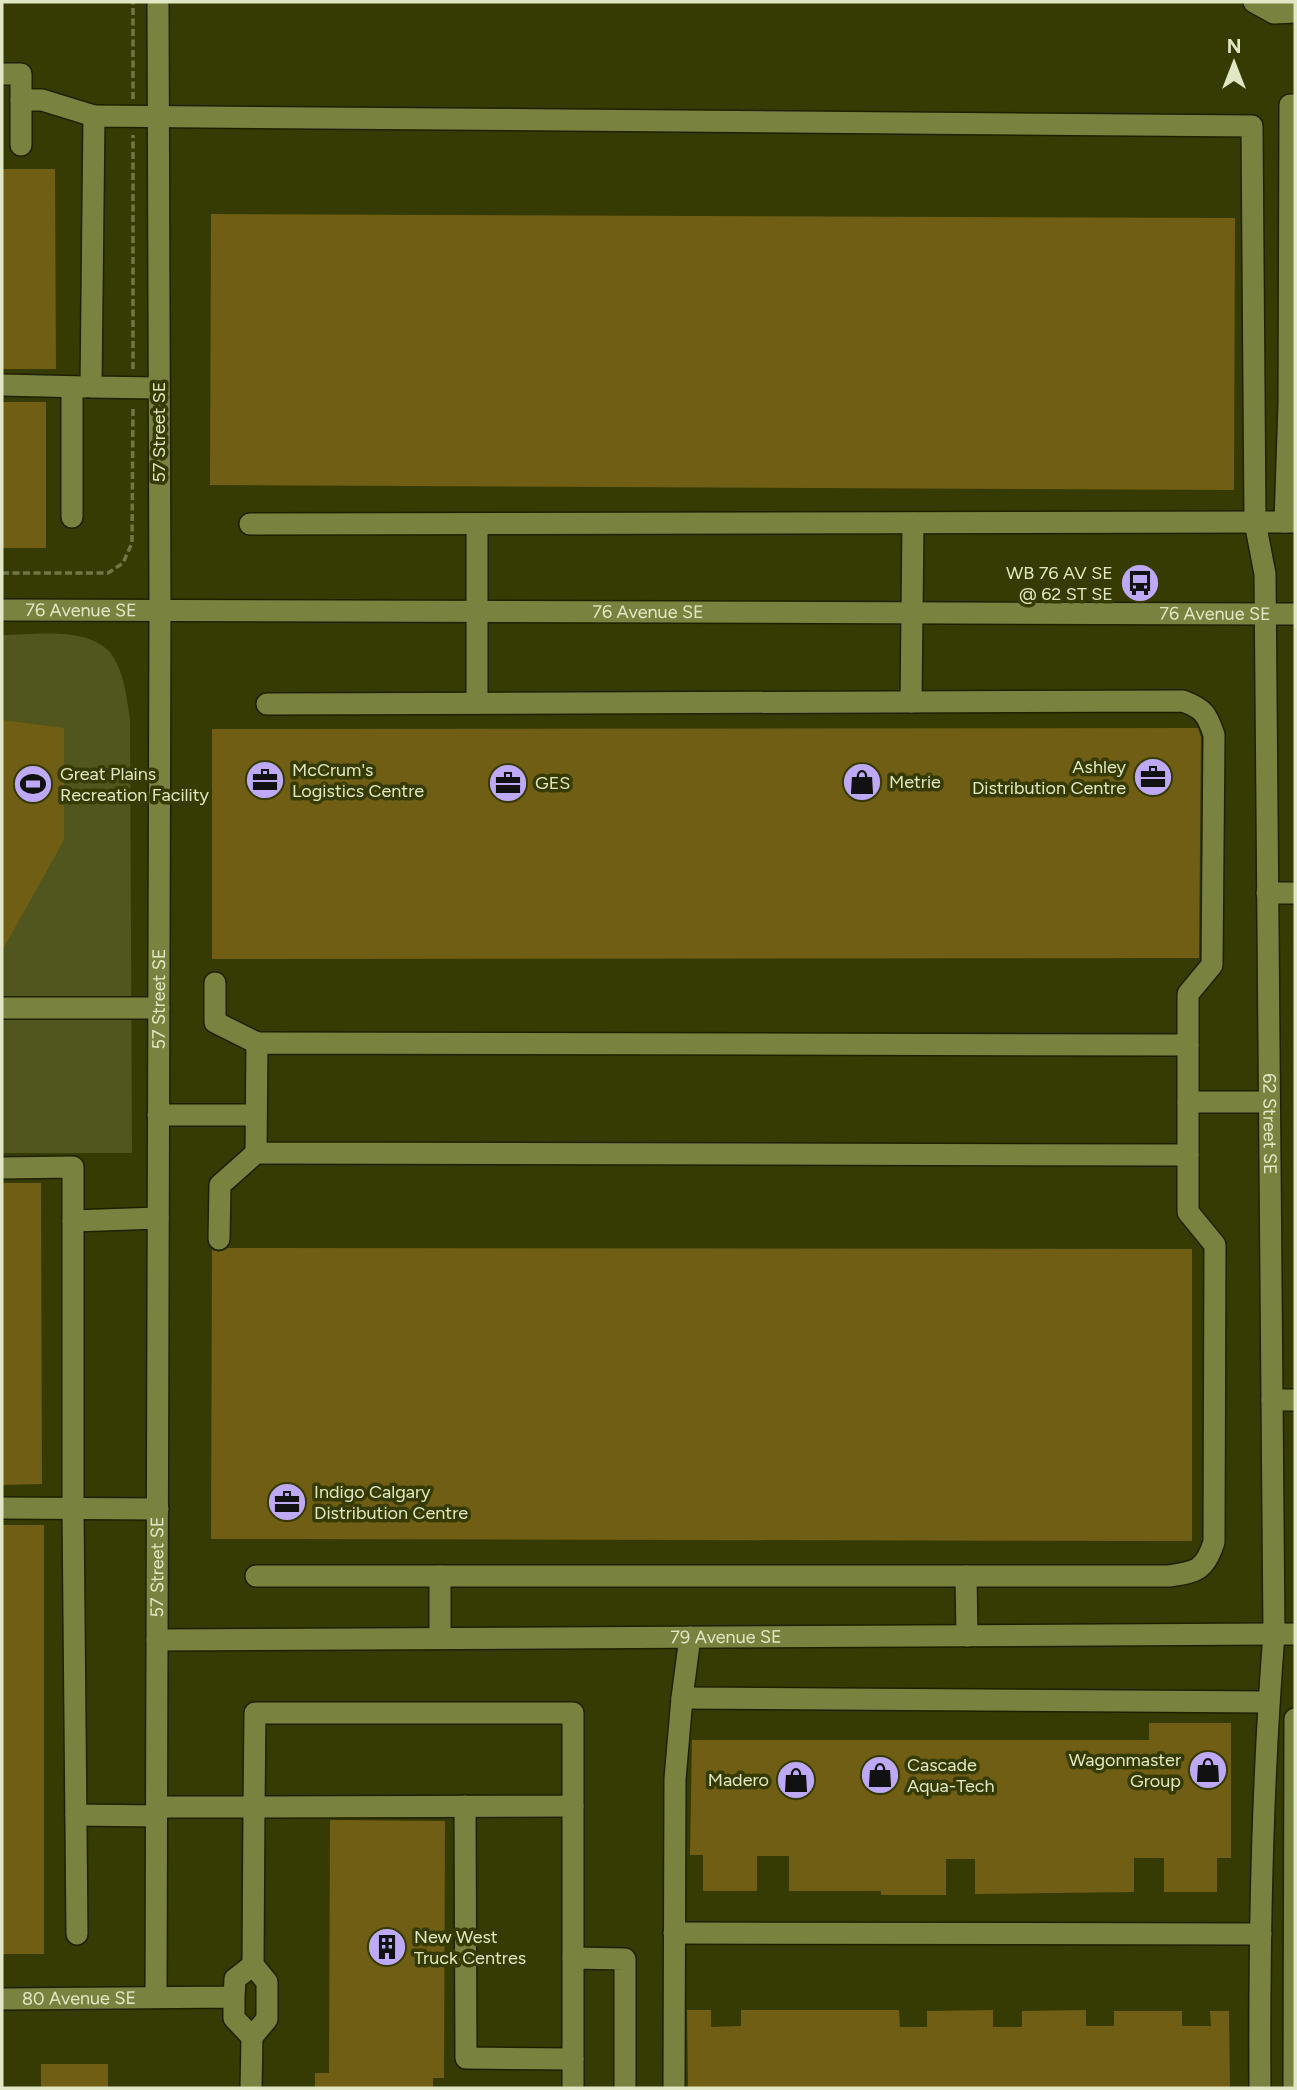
<svg xmlns="http://www.w3.org/2000/svg" width="1297" height="2090" font-family="Figtree,sans-serif">
<style>
.green{fill:#50561d}
.building{fill:#6f5e13}
.lines{fill:none;stroke-linecap:round;stroke-linejoin:round}
.minor-casing{stroke:#1e2100;stroke-width:24}
.path{stroke:#717645;stroke-width:3.5;stroke-dasharray:7 3.5;stroke-linecap:butt}
.minor{stroke:#7a823f;stroke-width:21}
.labels{text-anchor:middle;stroke-width:7;stroke-linejoin:round;paint-order:stroke}
.street-label{font-size:18px;fill:#e1e7c4;stroke:#363b03}
.poi-label{font-size:18px;fill:#e1e7c4;stroke:#363b03;text-anchor:start}
</style>
<rect width="100%" height="100%" fill="#363b03"/>
<path class="green" d="M2 635C36 635 99 624 116 662 125 679 127 701 130 720L132 1153H2Z"/>
<path class="building" d="M2 169H55L56 369H2Z
M211 214 1235 218 1234 490 210 485Z
M2 402H46V548H2Z
M2 720 64 728V840L2 951Z
M1198 728 1201 737 1199 958 212 959V729Z
M2 1183H41L42 1484 2 1485Z
M228 1248 1192 1249V1541L211 1539 212 1250 219 1252Z
M2 1525H44V1954H2Z
M1149 1723H1231V1858H1217V1892H1164V1858H1134V1892L975 1894V1859H946V1895H881V1891H789V1856H757V1891H703V1855H690L692 1740H1149Z
M330 1820 445 1821 444 2078H433V2088H315V2073H329Z
M687 2010H711V2027L741 2026V2010H899L900 2027H927V2011L993 2010V2027H1022V2011L1086 2010V2026H1114V2011H1182V2026H1211L1210 2011H1229L1230 2088H688Z
M41 2064H108V2088H41Z"/>
<g class="lines">
<g class="minor-casing">
<g id="minor">
<path d="M1254 2 1274 13 1295 12"/>
<path d="M2 74H21V145"/>
<path d="M21 100H42L94 116"/>
<path d="M1295 105H1290L1289 404 1285 522H1295"/>
<path d="M2 385 85 387"/>
<path d="M72 387V517"/>
<path id="s1" d="M159 388 91 387 94 116 1252 126 1255 522 1265 574 1274 1634C1262 1785 1259 1937 1260 2088"/>
<path d="M250 524 1285 522"/>
<path id="s2" d="M2 610 1295 614"/>
<path d="M911 702 913 523"/>
<path d="M477 703V524"/>
<path d="M1267 893H1295"/>
<path d="M215 983V1022L257 1043"/>
<path d="M2 1008H159"/>
<path d="M1188 1102H1269"/>
<path d="M158 1115H256"/>
<path d="M1188 1155 256 1153 257 1043 1188 1045"/>
<path d="M2 1168 73 1167V1509L77 1934"/>
<path d="M73 1221 158 1218"/>
<path d="M219 1239 220 1185 256 1153"/>
<path d="M1272 1400H1295"/>
<path d="M2 1508 158 1509"/>
<path d="M256 1576H1169C1197 1572 1205 1570 1214 1542L1215 1245 1188 1212V994L1212 965 1214 735C1207 714 1204 709 1183 701L267 704"/>
<path d="M440 1576V1638"/>
<path d="M966 1576 967 1636"/>
<path id="s3" d="M157 1640 1295 1634"/>
<path d="M682 1698 1269 1702"/>
<path d="M255 1713H573V1806L254 1807Z"/>
<path d="M465 1806 466 2058 573 2059"/>
<path d="M573 1806V1958"/>
<path d="M157 1807H254L253 1965"/>
<path d="M76 1815 157 1816"/>
<path d="M674 1933 1261 1934"/>
<path id="s4" d="M156 1997 160 611 158 2"/>
<path id="s5" d="M2 1999 234 1997 235 1979 253 1965 267 1982V2019L252 2037 234 2018V1997"/>
<path d="M251 2088 252 2037"/>
<path d="M573 2088V1958L625 1959V2088"/>
<path d="M674 2088 675 1779 682 1698 690 1637"/>
<path d="M1294 2088 1295 1719"/>
</g>
</g>
<path class="path" d="M133 99V2
M133 369V135
M2 573H108L123 563 132 543 133 408"/>
<use href="#minor" class="minor"/>
</g>
<defs>
<g id="bus-disc" transform="scale(2.0125)"><circle r="9.5" fill="#bda9f5" stroke="#363b03"/><path d="M-5-6H5V4H4V6H2V4H-2V6H-4V4H-5ZM-3.5-4V0h7V-4ZM-3.5 1.2v1.5H-2V1.2ZM2 1.2v1.5H3.5V1.2Z" fill="#111"/></g>
<g id="office-disc" transform="scale(2.0125)"><circle r="9.5" fill="#bda9f5" stroke="#363b03"/><path d="M-6-3h4V-5.5h4V-3h4V5H-6ZM-1-4.5V-3h2v-1.5ZM-6 0V1H6V0Z" fill="#111"/></g>
<g id="shop-disc" transform="scale(2.0125)"><circle r="9.5" fill="#bda9f5" stroke="#363b03"/><path d="M-5-2.5h2.3a2.7 3.5 0 0 1 5.4 0H5L5.5 6h-11ZM-1.5-2.5h3a1.5 2.3 0 0 0-3 0Z" fill="#111"/></g>
<g id="stadium-disc" transform="scale(2.0125)"><circle r="9.5" fill="#bda9f5" stroke="#363b03"/><path d="M0-5a6.5 5 0 1 0 0 10a6.5 5 0 1 0 0-10ZM-3.5-1.8h7v3.6h-7Z" fill="#111"/></g>
<g id="building-disc" transform="scale(2.0125)"><circle r="9.5" fill="#bda9f5" stroke="#363b03"/><path d="M-4-6H4V6H1V3H-1V6H-4ZM-2.5-4.3h1.7v1.8h-1.7ZM.8-4.3h1.7v1.8H.8ZM-2.5-1h1.7V.8h-1.7ZM.8-1h1.7V.8H.8Z" fill="#111"/></g>
</defs>
<g fill-rule="evenodd">
<use href="#bus-disc" x="1140" y="583"/>
<use href="#office-disc" x="1153" y="777"/>
<use href="#office-disc" x="265" y="780"/>
<use href="#shop-disc" x="862" y="782"/>
<use href="#office-disc" x="508" y="783"/>
<use href="#stadium-disc" x="33" y="784"/>
<use href="#office-disc" x="287" y="1502"/>
<use href="#shop-disc" x="1208" y="1770"/>
<use href="#shop-disc" x="880" y="1775"/>
<use href="#shop-disc" x="796" y="1780"/>
<use href="#building-disc" x="387" y="1947"/>
</g>
<g class="labels">
<g class="street-label">
<text transform="translate(159 432) rotate(-90)" y="6">57 Street SE</text>
<text dy="6" stroke="none"><textPath href="#s2" startOffset="79">76 Avenue SE</textPath></text>
<text dy="6" stroke="none"><textPath href="#s2" startOffset="646">76 Avenue SE</textPath></text>
<text dy="6" stroke="none"><textPath href="#s2" startOffset="1213">76 Avenue SE</textPath></text>
<text dy="6" stroke="none"><textPath href="#s4" startOffset="998">57 Street SE</textPath></text>
<text dy="6" stroke="none"><textPath href="#s1" startOffset="2496">62 Street SE</textPath></text>
<text dy="6" stroke="none"><textPath href="#s4" startOffset="430">57 Street SE</textPath></text>
<text dy="6" stroke="none"><textPath href="#s3" startOffset="569">79 Avenue SE</textPath></text>
<text dy="6" stroke="none"><textPath href="#s5" startOffset="77">80 Avenue SE</textPath></text>
</g>
<g class="poi-label">
<text x="1113" y="579" text-anchor="end">WB 76 AV SE<tspan x="1113" dy="21">@ 62 ST SE</tspan></text>
<text x="1126" y="773" text-anchor="end">Ashley<tspan x="1126" dy="21">Distribution Centre</tspan></text>
<text x="292" y="776">McCrum's<tspan x="292" dy="21">Logistics Centre</tspan></text>
<text x="60" y="780">Great Plains<tspan x="60" dy="21">Recreation Facility</tspan></text>
<text x="889" y="788">Metrie</text>
<text x="535" y="789">GES</text>
<text x="314" y="1498">Indigo Calgary<tspan x="314" dy="21">Distribution Centre</tspan></text>
<text x="1181" y="1766" text-anchor="end">Wagonmaster<tspan x="1181" dy="21">Group</tspan></text>
<text x="907" y="1771">Cascade<tspan x="907" dy="21">Aqua-Tech</tspan></text>
<text x="769" y="1786" text-anchor="end">Madero</text>
<text x="414" y="1943">New West<tspan x="414" dy="21">Truck Centres</tspan></text>
</g>
</g>
<rect width="1297" height="2090" fill="none" stroke="#e1e7c4" stroke-width="7"/>
<g transform="translate(1234 63)" stroke="#363b03" stroke-width="5" paint-order="stroke">
<path d="M0-5L12 26L0 18L-12 26Z" fill="#e1e7c4"/>
<text y="-10" font-size="19" font-weight="bold" text-anchor="middle" fill="#e1e7c4">N</text>
</g>
</svg>
